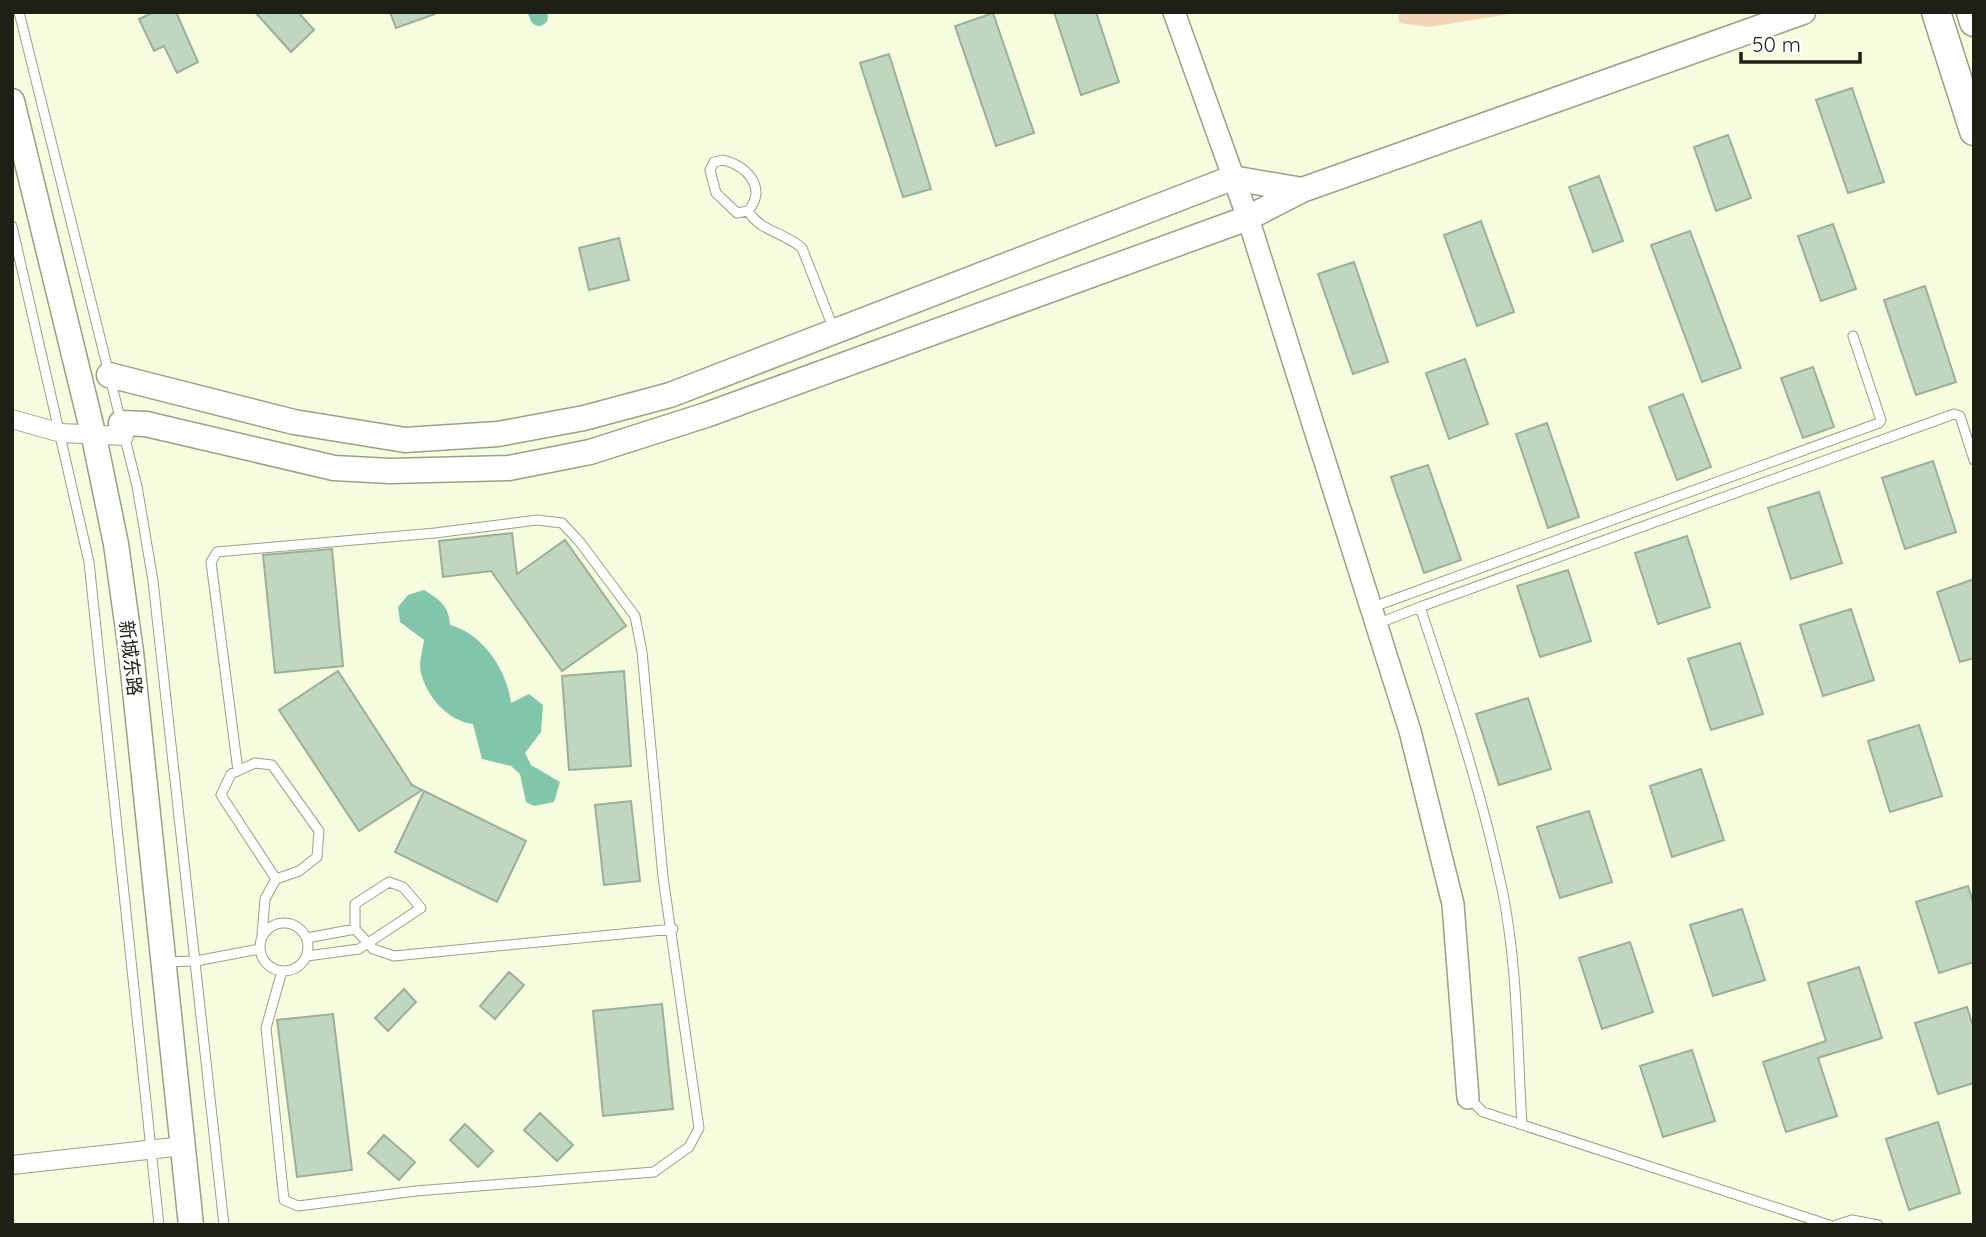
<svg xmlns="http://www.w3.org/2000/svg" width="1986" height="1237" font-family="Quicksand,'Noto Sans SC',sans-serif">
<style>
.green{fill:#f3d5b7}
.water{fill:#81c5aa}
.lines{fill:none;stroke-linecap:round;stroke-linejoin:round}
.canal{stroke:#81c5aa;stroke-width:18}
.building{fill:#c0d6be;stroke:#9ab098;stroke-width:2}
.service-casing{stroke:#9aa084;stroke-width:11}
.minor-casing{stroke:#9aa084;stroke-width:20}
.tertiary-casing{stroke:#9aa084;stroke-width:24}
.secondary-casing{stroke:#9aa084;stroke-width:27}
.primary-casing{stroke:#9aa084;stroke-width:31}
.service{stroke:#fff;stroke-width:9}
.minor{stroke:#fff;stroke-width:18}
.tertiary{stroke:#fff;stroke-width:21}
.secondary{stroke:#fff;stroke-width:24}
.primary{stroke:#fff;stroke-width:28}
.labels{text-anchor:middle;stroke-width:7;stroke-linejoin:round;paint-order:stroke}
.street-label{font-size:19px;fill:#1e2015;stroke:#fff}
</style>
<rect width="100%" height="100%" fill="#f6fdde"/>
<path class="green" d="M1398 12H1521L1430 27 1399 23Z"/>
<path class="water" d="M424 590C440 600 449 606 450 625 483 634 507 670 511 703L529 694 543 705 541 732 525 753 531 765 560 782 554 802 534 806 526 802 520 774 511 766 482 759 473 724C448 721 427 697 421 673 418 664 423 649 424 640L400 622 398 607 408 595Z"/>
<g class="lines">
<path class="canal" d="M537 12 539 17"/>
</g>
<path class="building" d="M154 12H176L198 62 177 73 164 46 154 51 139 19Z
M255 12H298L314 30 291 52Z
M390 12H435V14L396 28Z
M1054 12H1096L1119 82 1081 95Z
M993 13 1034 133 996 146 955 26Z
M889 54 931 189 903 197 860 63Z
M1852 88 1884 182 1848 193 1816 100Z
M1728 135 1751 198 1716 211 1694 147Z
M1599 176 1623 241 1593 252 1569 187Z
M1481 221 1514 312 1477 326 1444 235Z
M1833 224 1856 289 1821 301 1798 236Z
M1690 231 1741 368 1702 382 1651 245Z
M619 238 629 280 589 290 579 248Z
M1354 262 1388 362 1353 374 1318 274Z
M1925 286 1956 382 1916 395 1884 300Z
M1465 359 1488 424 1449 439 1426 373Z
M1813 367 1834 427 1803 438 1781 378Z
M1683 394 1711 467 1677 480 1649 407Z
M1547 423 1579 517 1548 528 1516 434Z
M1933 461 1956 532 1905 549 1882 478Z
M1428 465 1461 560 1424 573 1391 477Z
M1819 492 1842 563 1791 579 1768 508Z
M512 533 517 574 565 540 626 626 562 671 491 571 443 577 439 541Z
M1687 536 1710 607 1658 624 1635 553Z
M332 549 343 666 275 673 263 555Z
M1568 570 1591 641 1540 657 1517 586Z
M1974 579V658L1960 662 1937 592Z
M1851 609 1874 680 1823 696 1800 625Z
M1740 643 1763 714 1711 730 1688 659Z
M338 671 412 785 422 790 359 831 279 710Z
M624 671 631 766 569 770 562 676Z
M1528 698 1551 769 1499 785 1476 714Z
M1919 725 1942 796 1890 812 1868 741Z
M1701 769 1724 840 1672 857 1650 786Z
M424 791 526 841 497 902 395 852Z
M631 801 640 881 604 885 595 805Z
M1589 811 1612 882 1560 898 1537 827Z
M1968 886 1974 905V962L1939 973 1916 902Z
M1742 909 1765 980 1713 996 1690 925Z
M1630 942 1653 1012 1602 1029 1579 958Z
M1859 967 1882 1038 1818 1058 1837 1116 1786 1132 1763 1062 1826 1041 1808 983Z
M509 972 524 985 495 1019 480 1006Z
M404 989 416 1002 388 1031 375 1018Z
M662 1004 673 1109 603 1116 593 1011Z
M1967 1007 1974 1029V1083L1938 1094 1915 1023Z
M333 1014 352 1170 297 1177 277 1020Z
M1692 1050 1715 1121 1663 1137 1640 1066Z
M540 1113 573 1145 557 1161 524 1130Z
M1938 1122 1960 1193 1909 1210 1886 1139Z
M465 1124 493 1151 478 1167 450 1140Z
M384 1135 415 1162 399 1180 368 1153Z"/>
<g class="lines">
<g class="service-casing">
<path id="service" d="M19 12 121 422
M723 160C747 166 768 188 748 211L737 213 716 193 710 170 714 162Z
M748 211C761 232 784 232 802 248L834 330
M12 226 89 562 159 1225
M124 435 137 486 153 581 224 1225
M1373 607 1879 423 1881 420 1853 336
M1420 607 1954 414 1960 416 1974 460
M1377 624 1420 607C1451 700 1482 793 1502 889 1518 966 1517 1046 1522 1124
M238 771 211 562 217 552 435 533 537 520 562 523 579 541 635 616 642 652 663 877 699 1128 689 1147 654 1172 416 1191 298 1206 284 1200 266 1028 282 971
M260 947a24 24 0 1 1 48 0a24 24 0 1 1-48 0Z
M355 929V904L389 882 403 887 421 908 368 943 373 949 394 956 673 929
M262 935 265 899 276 879 299 871 317 857 319 831 272 765 255 763 231 774 221 795 276 879
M307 956 359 949 368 943 355 929 307 938
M164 962 196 961 259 949
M1469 1098 1483 1112 1829 1225
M1836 1225 1852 1220 1878 1225"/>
</g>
<g class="minor-casing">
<path id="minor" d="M12 419 61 433 124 436
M12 1165 183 1146"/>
</g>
<g class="tertiary-casing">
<path id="tertiary" d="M1174 12 1248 218 1410 731 1453 904 1468 1098"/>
</g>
<g class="secondary-casing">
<path id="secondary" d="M12 101 94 437 116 544 131 652 191 1225
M1302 190 1803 12
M109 375 294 422 405 440 498 434 584 418 670 395 1232 178 1302 190 1248 218 706 415 590 452 509 468 390 471 334 468 146 424 121 423"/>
</g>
<g class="primary-casing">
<path id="primary" d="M1936 12 1974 131
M1971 12 1974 22"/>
</g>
<use href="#service" class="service"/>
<use href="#minor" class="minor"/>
<use href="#tertiary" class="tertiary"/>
<use href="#secondary" class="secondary"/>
<use href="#primary" class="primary"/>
</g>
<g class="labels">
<g class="street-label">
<text transform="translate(131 658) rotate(83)" y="7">新城东路</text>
</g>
</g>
<rect width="1986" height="1237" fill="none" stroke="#1e2015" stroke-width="28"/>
<path d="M1741 52v10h119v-10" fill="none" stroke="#1e2015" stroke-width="3.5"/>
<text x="1752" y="52" font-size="21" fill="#1e2015" stroke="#ffffff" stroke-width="5" paint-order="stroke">50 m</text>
</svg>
